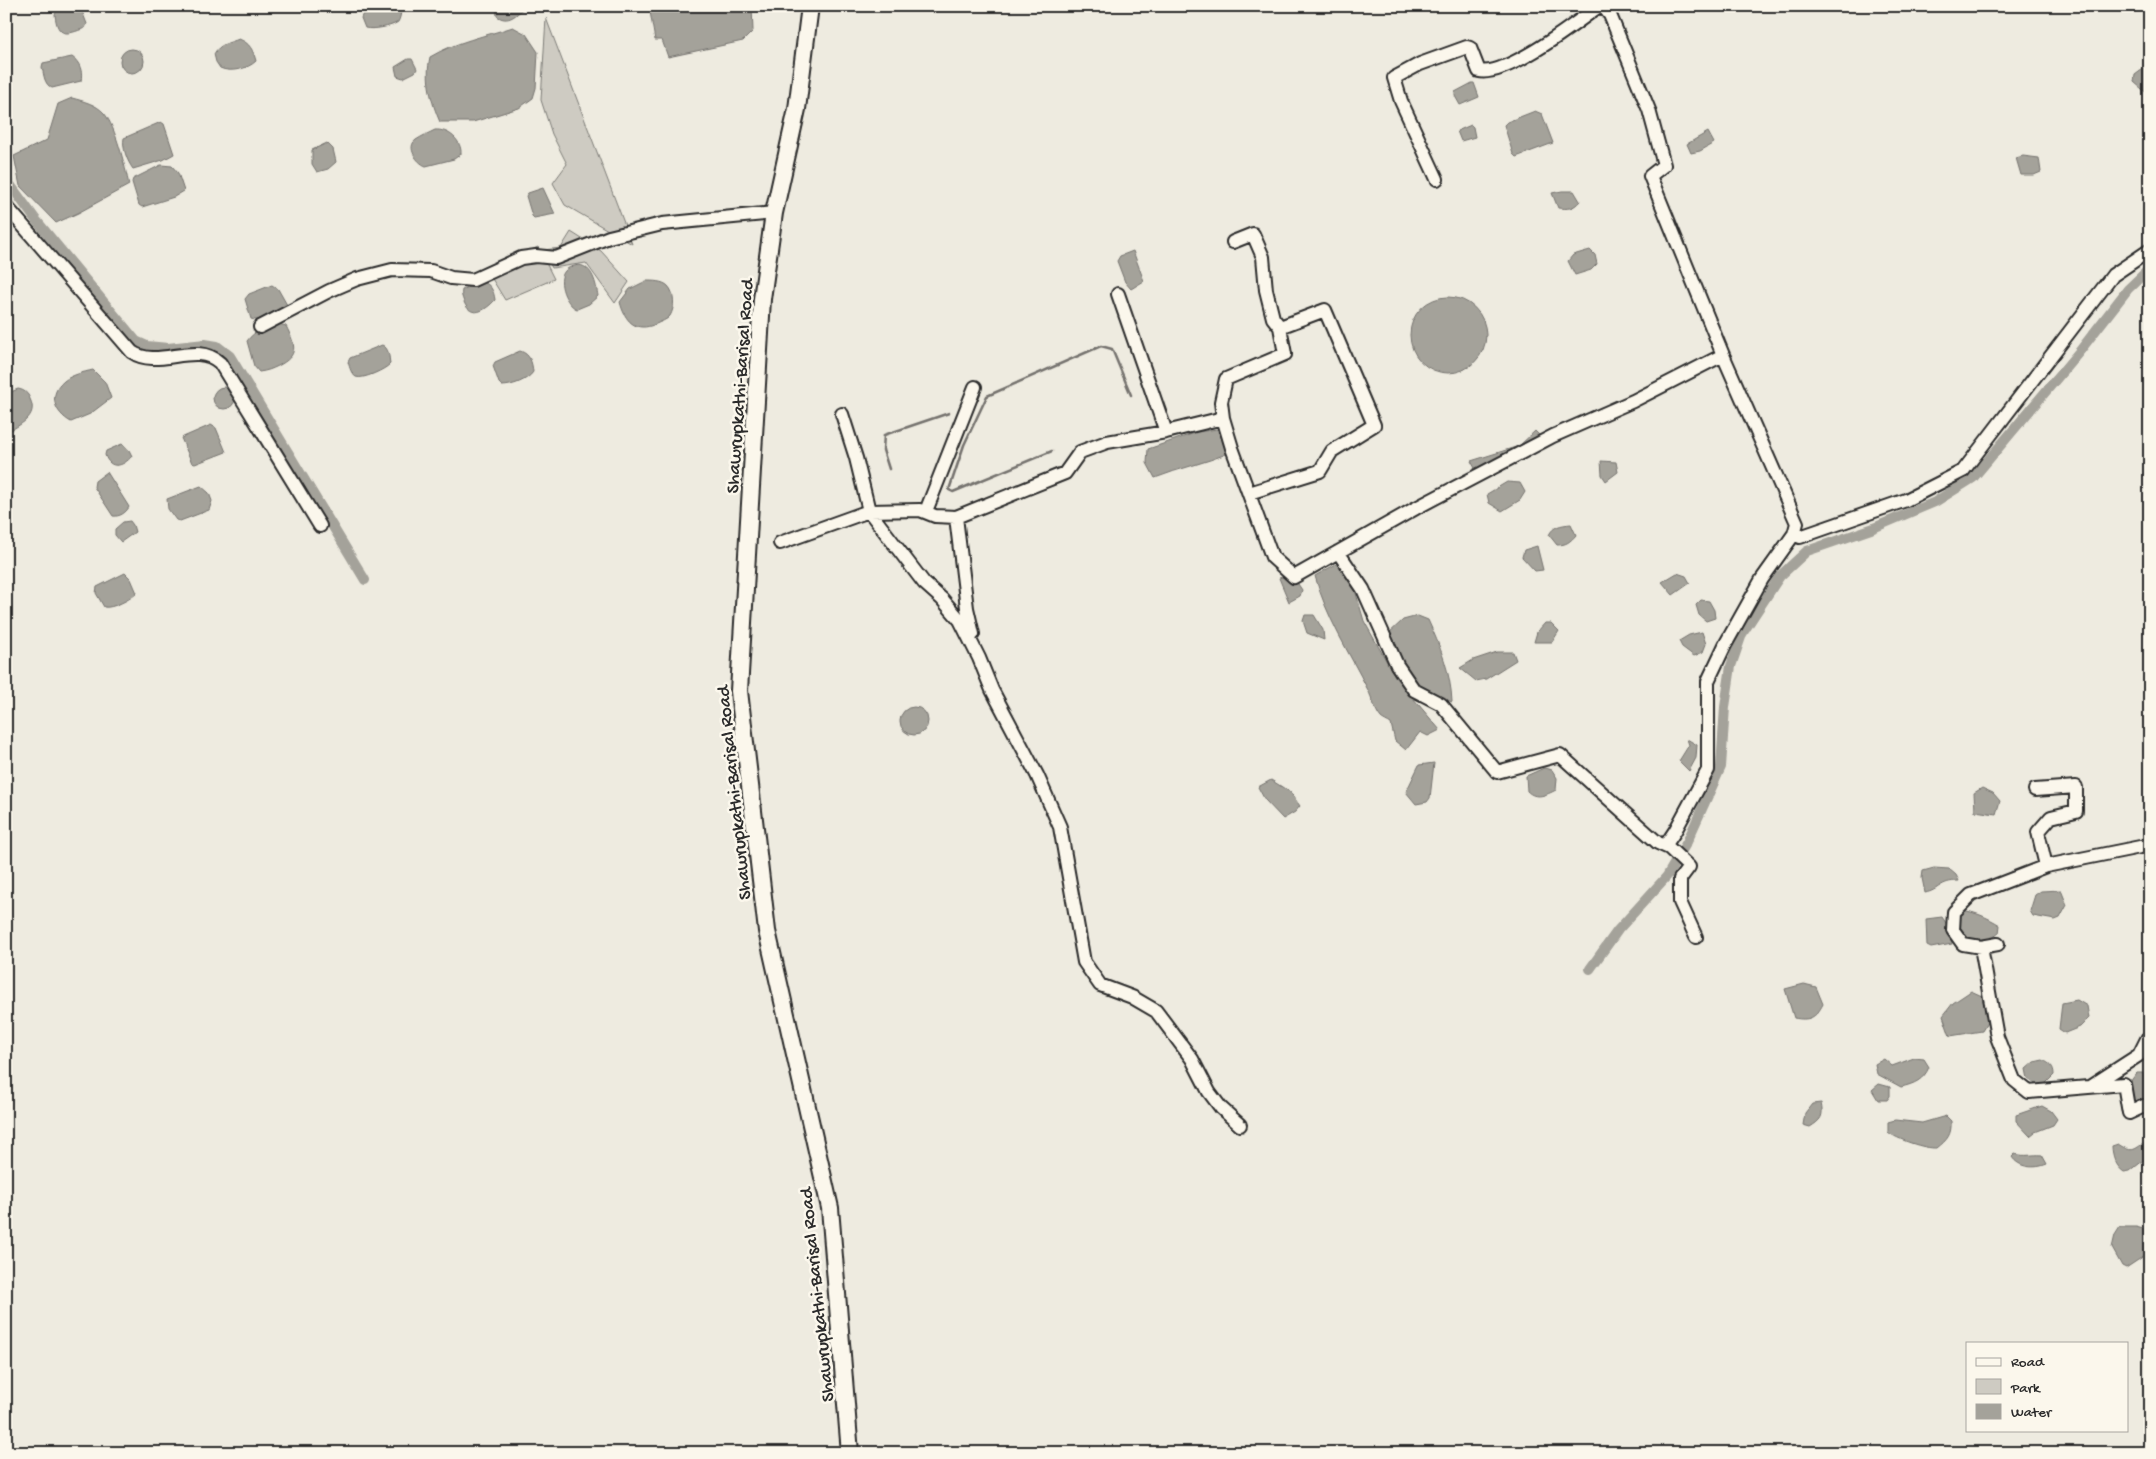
<svg xmlns="http://www.w3.org/2000/svg" width="2156" height="1459" font-family="'Gochi Hand',sans-serif">
<style>
.green{fill:#cecbc2;stroke:#7c7b76}
.water{fill:#a4a29a;stroke:#74726e}
.lines{fill:none;stroke-linecap:round;stroke-linejoin:round}
.stream{stroke:#74726e;stroke-width:2.5}
.canal{stroke:#a4a29a;stroke-width:10}
.minor-casing{stroke:#2b2b2b;stroke-width:16}
.major-casing{stroke:#2b2b2b;stroke-width:20}
.minor{stroke:#fbf7ec;stroke-width:12}
.major{stroke:#fbf7ec;stroke-width:16}
.labels{text-anchor:middle;stroke-width:5;stroke-linejoin:round;paint-order:stroke}
.street-label{font-size:19px;fill:#2b2b2b;stroke:#fbf7ec}
</style>
<rect width="100%" height="100%" fill="#eeebe0"/>
<filter id="ink" filterUnits="userSpaceOnUse"><feTurbulence type="fractalNoise" baseFrequency=".02" numOctaves="2"/><feDisplacementMap in="SourceGraphic" scale="10" xChannelSelector="R" yChannelSelector="G"/><feConvolveMatrix kernelMatrix="1 2 1 2 8 2 1 2 1" color-interpolation-filters="sRGB"/></filter>
<g filter="url(#ink)">
<path class="green" d="M546 18 632 244 565 205 553 183 567 164 552 134 541 100Z
M571 232 601 251 629 282 615 303 586 263 552 268 543 250 561 248Z
M538 247 554 279 505 300 486 269Z"/>
<path class="water" d="M60 6H80L87 24 85 28C67 35 57 38 55 14Z
M373 6H398L401 10C401 13 400 19 398 22 391 27 373 30 365 28L361 18 364 11Z
M496 6H525C517 15 508 24 497 16Z
M649 6H752L753 31 743 41 668 57 662 40H655Z
M513 27 526 34 538 52 536 88 533 98 519 108 473 122H440C431 101 425 80 430 57 455 42 485 36 513 27Z
M239 39C250 43 253 50 256 61 248 69 230 73 220 68L216 62 214 54C219 44 229 43 239 39Z
M120 61a12 12 0 1 1 24 0a12 12 0 1 1-24 0Z
M72 57C80 62 83 72 81 81L52 88C44 84 44 75 42 67L43 63Z
M408 59H412L417 69 415 72 403 78 397 76 395 67Z
M2147 66 2150 70V96L2134 82 2135 75Z
M1472 83H1474L1479 97 1460 105 1455 96V92Z
M72 98C83 101 96 104 104 113 116 127 125 167 129 185L78 213 56 223 20 186 14 156 47 140 58 104Z
M1535 111 1542 114 1553 143 1516 157 1513 154 1504 125 1507 122Z
M161 122 164 124 174 154 163 160 133 169C127 161 122 147 124 138Z
M1471 125 1473 127 1475 137 1461 141 1457 131Z
M435 130C448 129 462 140 461 154L454 159 426 166C417 163 406 147 416 140 422 136 429 133 435 130Z
M1708 132 1714 143 1700 151 1691 153 1687 144Z
M327 143 333 149 336 162 328 169 317 172 312 164V150Z
M2023 156 2039 158 2041 172 2034 175H2021L2016 158Z
M161 165 172 166 178 173 184 191 174 197 142 207 139 205 132 182 133 179Z
M543 188 555 214 534 218 532 216 526 196 528 193Z
M1562 191H1574L1580 201C1573 209 1568 209 1558 208L1552 193Z
M1590 250 1595 255 1597 264 1591 270 1575 275 1568 261 1573 255Z
M1133 251 1144 281 1131 289 1125 282 1117 261 1120 256Z
M579 265C593 267 596 284 598 296L589 304 577 309C566 305 556 281 565 271 568 267 574 266 579 265Z
M646 281C653 281 663 281 668 286 675 293 675 308 670 316 667 320 660 322 656 324 635 333 625 321 620 302L630 289Z
M480 282C490 282 494 291 495 300 485 311 471 319 464 302 462 297 461 295 462 290Z
M272 285 278 289 287 305C279 314 263 323 251 319L245 299 249 294Z
M1410 335a38 38 0 1 1 76 0a38 38 0 1 1-76 0Z
M279 324 286 326C296 346 299 355 278 366 272 369 267 371 259 372L254 366 247 341C255 330 266 327 279 324Z
M382 345C389 348 389 356 390 364 386 369 363 380 356 377 351 374 350 368 348 362L350 358Z
M520 351C530 354 532 362 533 372 528 380 512 386 502 386L499 383 493 366 495 362Z
M93 370 105 382 111 398 90 414 71 422C55 413 47 395 64 381 71 375 84 372 93 370Z
M213 398a11 11 0 1 1 22 0a11 11 0 1 1-22 0Z
M18 389C24 390 28 393 30 399 39 417 19 425 6 433V394Z
M211 425 216 428 226 452 195 464 192 463 181 438Z
M1217 429 1229 453C1205 463 1180 468 1155 478L1147 463 1148 449 1198 432Z
M1535 431 1540 436 1476 470 1471 461 1519 446Z
M122 444 129 450 132 456C123 467 110 470 105 455L106 451Z
M1601 461 1616 462 1618 472 1606 481 1602 475Z
M107 472 129 507C126 513 119 517 113 516L94 487 95 481Z
M1507 482 1520 483 1525 492 1520 500 1502 511 1489 503 1487 494Z
M201 486 209 493 212 501 209 510 180 521 176 520 168 509 167 499Z
M130 521 133 525 135 532 121 542 115 535V529L123 522Z
M1571 524 1576 535C1570 542 1566 545 1557 545L1549 535C1553 526 1561 525 1571 524Z
M1537 546 1543 570 1535 571 1522 557 1524 550Z
M1338 563 1355 590 1364 621 1396 678 1440 730 1428 736 1420 732 1406 750 1395 741 1391 724C1388 722 1383 720 1381 718 1375 711 1372 698 1368 690 1349 652 1326 617 1315 576Z
M125 573 131 579 137 593C131 599 112 609 104 607L96 593 97 587Z
M1677 573 1686 576 1690 583 1673 595 1662 582Z
M1282 577 1296 581 1302 590 1300 596 1289 602 1279 578Z
M1701 600 1709 601 1714 610 1715 618 1706 621 1699 615 1696 605Z
M1305 615H1314L1323 630 1324 640 1307 633 1303 621Z
M1418 616 1428 620C1440 646 1451 673 1452 702L1422 689 1405 672 1387 635 1403 620Z
M1545 623H1551L1559 631 1552 642H1534L1537 632Z
M1702 632 1706 644 1703 652 1694 656 1682 647 1679 641 1689 635Z
M1497 652H1513L1516 660 1486 679 1476 681 1460 668 1473 660Z
M900 721a14 14 0 1 1 28 0a14 14 0 1 1-28 0Z
M1687 739 1697 745 1696 758 1689 771 1679 761 1689 745Z
M1434 763 1430 798 1427 802 1416 804 1406 792 1419 765Z
M1544 768 1552 770 1557 778 1556 790C1546 795 1536 800 1527 791L1526 776Z
M1271 780 1290 792 1300 806 1295 812 1283 819 1265 800 1258 787Z
M1982 788 1993 793 2000 801 1996 814 1975 811 1974 793Z
M1934 868 1949 869 1956 875 1959 881C1939 881 1940 890 1925 893L1922 878 1923 871Z
M2061 890 2067 905 2060 918 2055 920 2033 916 2030 911 2035 895 2041 891Z
M1961 910C1975 912 1987 917 2000 925L1999 933 1988 941H1969L1957 925Z
M1942 917 1950 929 1952 944 1931 948 1927 946 1926 919Z
M1804 984 1816 987 1823 1004C1816 1018 1809 1021 1794 1018L1785 989Z
M1971 991 1982 996 1988 1021 1982 1031 1950 1036 1943 1016 1953 1003Z
M2077 1000 2087 1006 2089 1018 2080 1027 2065 1033 2059 1029 2062 1003Z
M1914 1058 1924 1059 1929 1067C1924 1080 1914 1084 1901 1087L1877 1074 1875 1064 1884 1059 1892 1066Z
M2043 1060C2050 1064 2054 1066 2054 1075L2045 1084 2037 1085 2028 1079 2026 1069 2034 1062Z
M2137 1073H2143L2148 1098 2136 1101 2132 1099C2127 1088 2128 1083 2137 1073Z
M1879 1084 1890 1087V1096L1887 1100H1878L1872 1090Z
M1821 1103C1824 1117 1821 1120 1810 1127L1803 1125 1805 1113 1812 1104Z
M2042 1106 2051 1111 2057 1119 2053 1125 2035 1132 2030 1136 2016 1121V1115Z
M1946 1116 1951 1121C1952 1135 1947 1140 1937 1148 1925 1149 1896 1139 1888 1132V1122L1895 1120 1922 1123Z
M2149 1141V1156L2130 1171 2124 1172C2116 1167 2112 1155 2112 1146L2118 1144C2135 1155 2133 1148 2149 1141Z
M2015 1154C2025 1157 2033 1154 2042 1155L2047 1164C2035 1169 2019 1168 2012 1157Z
M2120 1227H2136L2147 1230 2150 1237V1252L2126 1268 2122 1266 2112 1248 2115 1235Z"/>
<g class="lines">
<path class="stream" d="M1052 451 953 492 949 490 964 445 987 396 1101 346 1112 349 1131 395
M889 469 883 450 884 435 949 413"/>
<path class="canal" d="M6 179 36 220 136 341 147 346 168 348 205 344 217 346 230 356 365 580
M1590 969 1618 930 1667 876 1687 842 1721 767 1725 707 1731 666 1742 634 1780 576 1807 551 1871 529 1935 502 1973 478 2079 352 2128 289 2150 268"/>
<g class="minor-casing">
<path id="minor" d="M1603 6 1610 15 1649 110 1664 165 1650 176 1723 355 1797 523 1794 534 1762 579 1725 645 1708 681V770L1675 831 1665 846
M1437 179 1401 101 1394 78 1420 64 1467 47 1470 48 1479 71C1507 77 1576 23 1599 6
M6 206 132 352C158 370 196 340 220 363L320 526
M1118 294 1166 432
M260 327 329 291 357 279 392 270 431 271 451 278 473 280 521 258 536 256 556 258 609 237 662 224 774 213
M842 414 856 458 869 511 920 510 935 516 956 517 1065 473 1080 452 1107 442 1166 432 1223 418 1232 448 1272 557 1294 577 1416 508 1553 436 1633 401 1723 355
M1223 418 1221 402 1226 379 1285 354 1280 327 1273 318 1266 290 1263 257 1253 234 1233 242
M1249 493 1320 471 1332 451 1374 425 1325 310 1280 327
M928 506 975 387
M956 517 967 608 973 634
M1794 534 1800 537 1906 500 1963 471 2113 275 2150 250
M780 543 869 511 924 583 942 599 960 620 979 658 992 690 1037 775 1060 827 1084 962 1100 985 1132 997 1156 1011 1192 1059 1209 1092 1221 1108 1240 1125
M1338 552 1363 589 1397 665 1414 690 1441 704 1497 772 1560 755 1658 843 1669 848 1689 867 1680 879V902L1696 937
M2035 790 2076 787V811L2051 817 2038 832 2046 866
M1998 944 1981 947 1963 944 1953 930 1954 912 1971 895 2046 866 2150 845
M1981 947 1997 1037 2014 1080 2029 1092 2124 1084 2129 1113 2144 1106 2150 1108
M2091 1086 2139 1055 2147 1039 2150 1037"/>
</g>
<g class="major-casing">
<path id="major" d="M810 6 797 109 774 213 762 299 739 691 767 931 830 1208 850 1453"/>
</g>
<use href="#minor" class="minor"/>
<use href="#major" class="major"/>
</g>
</g>
<g class="labels">
<g class="street-label">
<text transform="translate(738 386) rotate(-86)" y="7">Shawrupkathi-Barisal Road</text>
<text transform="translate(732 793) rotate(-96)" y="7">Shawrupkathi-Barisal Road</text>
<text transform="translate(815 1295) rotate(-96)" y="7">Shawrupkathi-Barisal Road</text>
</g>
</g>
<rect width="2156" height="1459" fill="none" stroke="#fbf7ec" stroke-width="25"/>
<rect x="12" y="12" width="2131" height="1434" fill="none" stroke="#2b2b2b" stroke-width="2" filter="url(#ink)"/>
<rect x="1966" y="1342" width="162" height="90" fill="#fbf7ec" stroke="#a8a59f"/>
<rect x="1976" y="1358" width="25" height="8" fill="#fbf7ec" stroke="#a8a59f"/>
<text x="2011" y="1366" font-size="15" fill="#2b2b2b">Road</text>
<rect x="1976" y="1379" width="25" height="15" fill="#cecbc2" stroke="#a8a59f"/>
<text x="2011" y="1392" font-size="15" fill="#2b2b2b">Park</text>
<rect x="1976" y="1404" width="25" height="15" fill="#a4a29a" stroke="#a8a59f"/>
<text x="2011" y="1416" font-size="15" fill="#2b2b2b">Water</text>
</svg>
